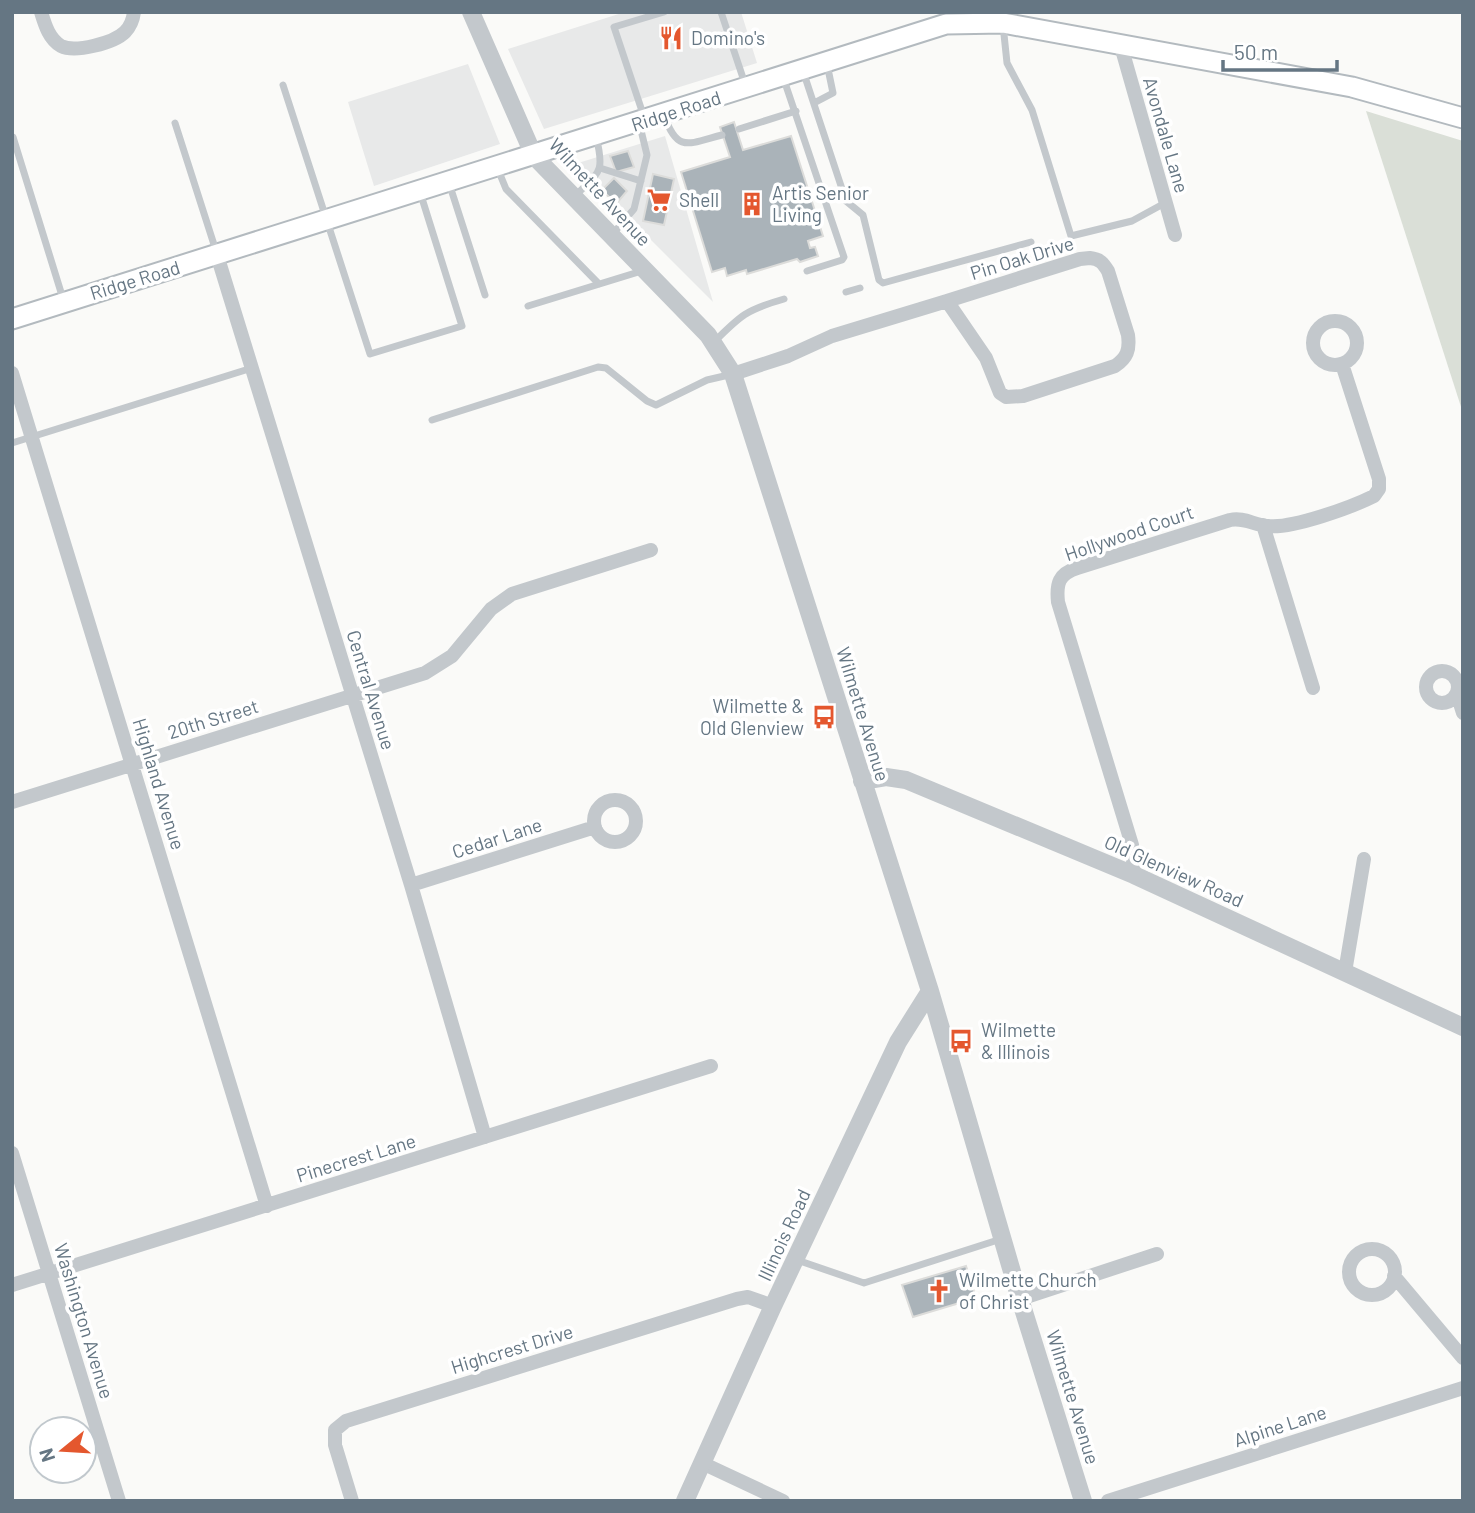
<svg xmlns="http://www.w3.org/2000/svg" width="1475" height="1513" font-family="Barlow,sans-serif">
<style>
.built{fill:#e8e9e9}
.green{fill:#dadfd7}
.building{fill:#aab3b9;stroke:#dcdcda;stroke-width:2}
.lines{fill:none;stroke-linecap:round;stroke-linejoin:round}
.secondary-casing{stroke:#b3babf;stroke-width:23}
.service{stroke:#c3c8cc;stroke-width:7}
.minor{stroke:#c3c8cc;stroke-width:14}
.tertiary{stroke:#c3c8cc;stroke-width:18}
.secondary{stroke:#fff;stroke-width:19}
.labels{text-anchor:middle;stroke-width:7;stroke-linejoin:round;paint-order:stroke}
.poi-label{font-size:19px;fill:#657683;stroke:#fff;text-anchor:start}
.street-label{font-size:19px;fill:#657683;stroke:#fff}
</style>
<rect width="100%" height="100%" fill="#fafaf8"/>
<path class="built" d="M625 12H741L757 63 544 129 508 49Z
M468 64 500 144 374 186 348 102Z
M665 136 713 302 575 164Z"/>
<path class="green" d="M1366 111 1463 141V413Z"/>
<path class="building" d="M734 122 743 150 791 136 823 236 808 241 810 248 815 247 818 256 800 262 797 259 747 274 746 270 727 276 725 268 712 272 681 172 730 157 720 127Z
M628 151 634 167 616 172 610 156Z
M653 174 674 179 664 225 643 221Z
M614 178 627 191 616 204 602 190Z
M966 1266 976 1298 913 1317 902 1285Z"/>
<g class="lines">
<g class="secondary-casing">
<path id="secondary" d="M12 319 946 24 1003 23 1352 87 1463 118"/>
</g>
<path class="service" d="M721 12 745 84
M1003 25 1007 63 1032 110 1071 236 1132 221 1165 203
M803 71 846 201 863 215 879 280 883 283 1031 242
M783 77 844 257 842 260 807 271
M283 85 370 354 462 326 420 192
M814 103 833 93 827 64
M664 115C677 153 688 144 722 135
M644 117 614 27 664 12
M175 123 217 254
M739 129 796 111
M13 137 64 302
M497 167 506 189 599 284
M600 168 641 181
M449 183 485 295
M575 196C600 171 605 173 596 136
M612 235 634 209 647 155 639 122
M846 292 860 288
M528 306 645 270
M714 342C741 315 746 310 784 299
M432 420 598 367 606 368 647 401 656 405 707 380 733 374
M12 443 252 368
M797 1260 864 1283 1001 1239"/>
<path class="minor" d="M41 12C45 25 49 39 61 46 75 53 114 43 125 32 131 26 133 20 134 12
M1121 46 1175 235
M217 255 411 885 485 1137
M1090 258C1100 259 1103 263 1108 271L1128 335C1130 350 1127 358 1115 366L1023 396 1006 397 1000 393 986 358 947 301 1080 259Z
M1313 343a22 22 0 1 1 44 0a22 22 0 1 1-44 0Z
M12 373 267 1206
M733 374 788 356 832 336 947 301
M1263 525 1313 688
M1426 687a16 16 0 1 1 32 0a16 16 0 1 1-32 0Z
M1457 694 1463 713
M594 821a21 21 0 1 1 42 0a21 21 0 1 1-42 0Z
M12 802 425 673 452 656 491 609 512 594 651 550
M1134 875 1132 845 1058 602C1056 583 1059 574 1077 568L1230 520C1244 517 1254 525 1268 526 1292 529 1352 507 1374 496L1379 489V479L1342 364
M411 885 595 827
M1345 972 1364 859
M12 1153 119 1501
M1349 1272a23 23 0 1 1 46 0a23 23 0 1 1-46 0Z
M1394 1276 1463 1358
M12 1285 711 1066
M1020 1299 1157 1254
M702 1463 783 1501
M352 1501 335 1445V1430L346 1421 737 1299 748 1297 773 1306
M1108 1501 1463 1388"/>
<path class="tertiary" d="M471 12 534 156 708 335 733 374 930 991 1020 1299 1083 1501
M862 781 886 777 906 780 1134 875 1463 1027
M685 1501 773 1306 898 1042 930 991"/>
<use href="#secondary" class="secondary"/>
</g>
<defs>
<g id="restaurant-bare" transform="scale(1.89)"><path d="M-5-6h1v4h1v-4h1v4h1v-4h1v5L-1.5 .5V6h-2V.5L-5-1ZM5-6V6H3V1.5H1.5Q1.5-4 5-6Z" fill="#e4572e" stroke="#fff" stroke-width="2.5" paint-order="stroke"/></g>
<g id="supermarket-bare" transform="scale(1.89)"><path d="M-6-5.5h2.5l.6 2H6L4.5 2H-2.5L-4.4-4H-6ZM-1.5 3.2a1.3 1.3 0 1 0 .1 0ZM3 3.2a1.3 1.3 0 1 0 .1 0Z" fill="#e4572e" stroke="#fff" stroke-width="2.5" paint-order="stroke"/></g>
<g id="building-bare" transform="scale(1.89)"><path d="M-4-6H4V6H1V3H-1V6H-4ZM-2.5-4.3h1.7v1.8h-1.7ZM.8-4.3h1.7v1.8H.8ZM-2.5-1h1.7V.8h-1.7ZM.8-1h1.7V.8H.8Z" fill="#e4572e" stroke="#fff" stroke-width="2.5" paint-order="stroke"/></g>
<g id="bus-bare" transform="scale(1.89)"><path d="M-5-6H5V4H4V6H2V4H-2V6H-4V4H-5ZM-3.5-4V0h7V-4ZM-3.5 1.2v1.5H-2V1.2ZM2 1.2v1.5H3.5V1.2Z" fill="#e4572e" stroke="#fff" stroke-width="2.5" paint-order="stroke"/></g>
<g id="church-bare" transform="scale(1.89)"><path d="M-1.2-6h2.4v3.5h3.3v2.4h-3.3V6h-2.4V-.1h-3.3v-2.4h3.3Z" fill="#e4572e" stroke="#fff" stroke-width="2.5" paint-order="stroke"/></g>
</defs>
<g fill-rule="evenodd">
<use href="#restaurant-bare" x="671" y="38"/>
<use href="#supermarket-bare" x="659" y="200"/>
<use href="#building-bare" x="752" y="204"/>
<use href="#bus-bare" x="824" y="717"/>
<use href="#bus-bare" x="961" y="1041"/>
<use href="#church-bare" x="939" y="1291"/>
</g>
<g class="labels">
<g class="poi-label">
<text x="691" y="45">Domino's</text>
<text x="772" y="200">Artis Senior<tspan x="772" dy="22">Living</tspan></text>
<text x="679" y="207">Shell</text>
<text x="804" y="713" text-anchor="end">Wilmette &amp;<tspan x="804" dy="22">Old Glenview</tspan></text>
<text x="981" y="1037">Wilmette<tspan x="981" dy="22">&amp; Illinois</tspan></text>
<text x="959" y="1287">Wilmette Church<tspan x="959" dy="22">of Christ</tspan></text>
</g>
<g class="street-label">
<text transform="translate(676 111) rotate(-18)" y="7">Ridge Road</text>
<text transform="translate(1166 135) rotate(74)" y="7">Avondale Lane</text>
<text transform="translate(600 192) rotate(47)" y="7">Wilmette Avenue</text>
<text transform="translate(1022 258) rotate(-17)" y="7">Pin Oak Drive</text>
<text transform="translate(135 280) rotate(-17)" y="7">Ridge Road</text>
<text transform="translate(1129 533) rotate(-19)" y="7">Hollywood Court</text>
<text transform="translate(371 690) rotate(73)" y="7">Central Avenue</text>
<text transform="translate(863 714) rotate(73)" y="7">Wilmette Avenue</text>
<text transform="translate(213 719) rotate(-17)" y="7">20th Street</text>
<text transform="translate(159 784) rotate(73)" y="7">Highland Avenue</text>
<text transform="translate(497 838) rotate(-18)" y="7">Cedar Lane</text>
<text transform="translate(1174 871) rotate(24)" y="7">Old Glenview Road</text>
<text transform="translate(356 1158) rotate(-17)" y="7">Pinecrest Lane</text>
<text transform="translate(784 1235) rotate(-65)" y="7">Illinois Road</text>
<text transform="translate(84 1321) rotate(73)" y="7">Washington Avenue</text>
<text transform="translate(512 1349) rotate(-17)" y="7">Highcrest Drive</text>
<text transform="translate(1073 1397) rotate(73)" y="7">Wilmette Avenue</text>
<text transform="translate(1280 1426) rotate(-18)" y="7">Alpine Lane</text>
</g>
</g>
<rect width="1475" height="1513" fill="none" stroke="#657683" stroke-width="28"/>
<g transform="translate(63 1450) rotate(252)"><circle r="33" fill="#ffffff" stroke="#c1c8cd" stroke-width="2"/>
<path d="M0-5L12 26L0 18L-12 26Z" fill="#e4572e"/>
<text y="-10" font-size="19" font-weight="bold" text-anchor="middle" fill="#657683">N</text>
</g>
<path d="M1223 60v10h114v-10" fill="none" stroke="#657683" stroke-width="3.5"/>
<text x="1234" y="60" font-size="21" fill="#657683" stroke="#ffffff" stroke-width="5" paint-order="stroke">50 m</text>
</svg>
